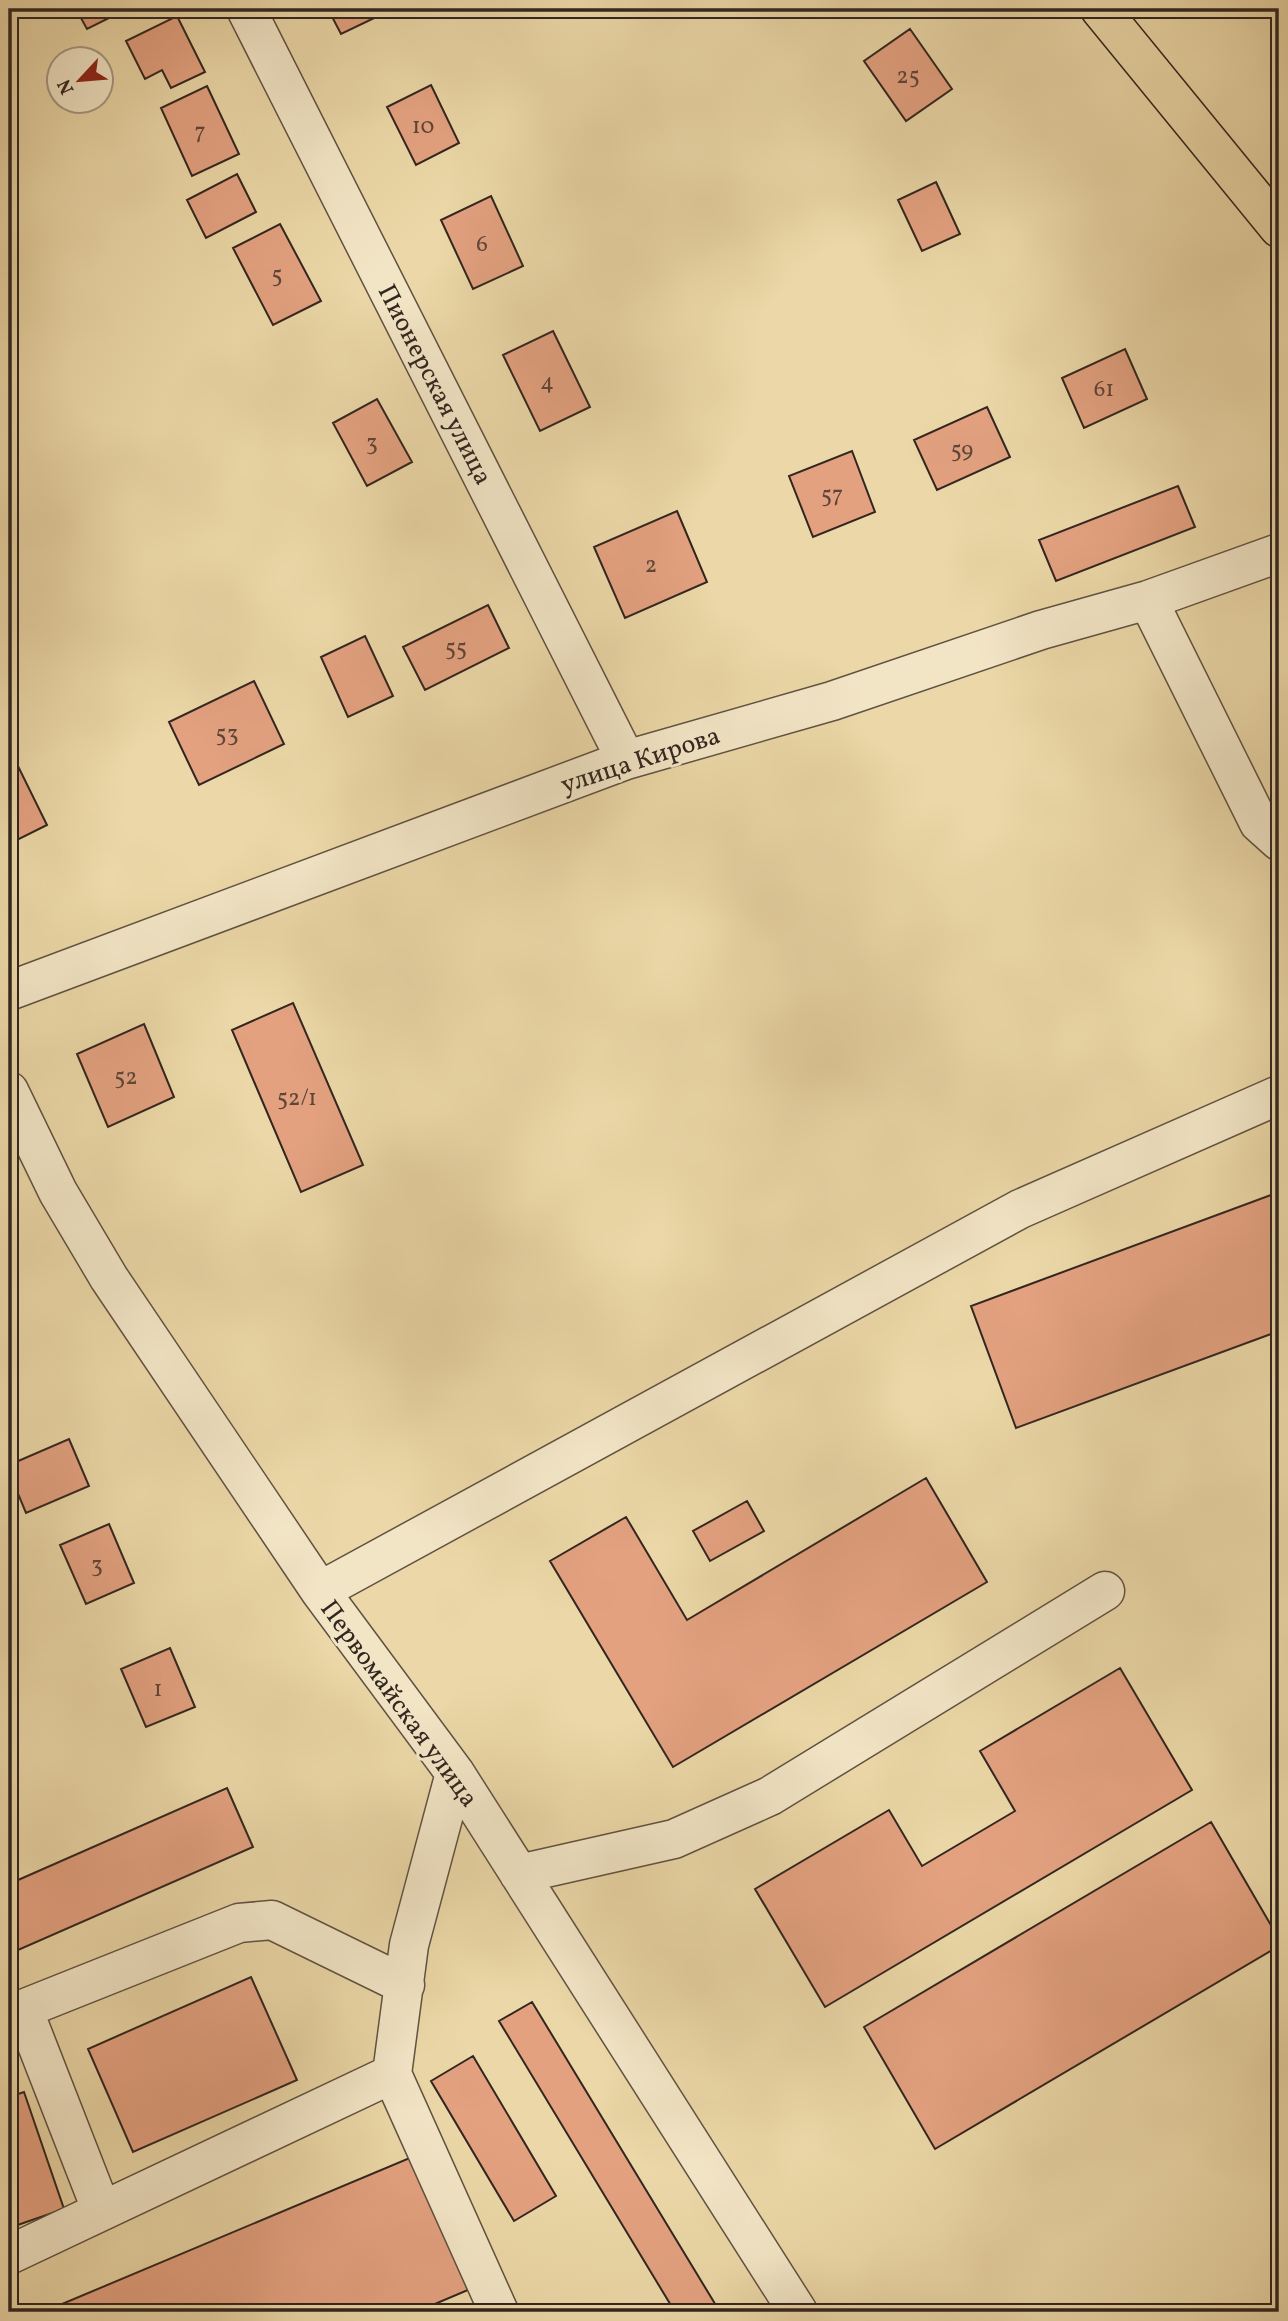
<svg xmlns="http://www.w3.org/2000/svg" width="1288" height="2321" font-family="Vollkorn,serif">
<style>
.building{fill:#e3a180;stroke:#322620;stroke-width:2}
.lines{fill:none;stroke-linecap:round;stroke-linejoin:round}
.minor-casing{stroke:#605242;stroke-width:41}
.major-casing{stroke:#322620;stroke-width:41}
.minor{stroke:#f2e5c6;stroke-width:38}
.major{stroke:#ebd7a7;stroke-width:38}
.labels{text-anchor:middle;stroke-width:6;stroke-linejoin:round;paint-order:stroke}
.number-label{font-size:23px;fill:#5e4538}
.street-label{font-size:26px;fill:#322620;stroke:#f2e5c6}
</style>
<rect width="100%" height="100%" fill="#ebd7a7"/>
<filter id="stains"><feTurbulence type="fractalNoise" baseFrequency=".00286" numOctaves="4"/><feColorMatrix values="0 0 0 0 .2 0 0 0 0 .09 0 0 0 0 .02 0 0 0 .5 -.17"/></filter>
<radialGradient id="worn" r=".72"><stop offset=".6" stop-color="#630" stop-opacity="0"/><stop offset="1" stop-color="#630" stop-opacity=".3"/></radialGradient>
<path class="building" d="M76 9H127L87 29Z
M328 9H393L341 34Z
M177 16 205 72 171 88 162 70 145 79 126 41Z
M910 29 952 89 906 121 864 61Z
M431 85 459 143 416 165 387 107Z
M207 86 239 154 192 176 161 108Z
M237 174 256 212 206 238 187 200Z
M936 182 960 234 922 251 898 200Z
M491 196 523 266 473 289 441 220Z
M280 224 321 301 273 325 233 248Z
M553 331 590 407 540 431 503 355Z
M1125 349 1147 399 1084 428 1062 378Z
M377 399 412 462 367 486 333 423Z
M987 407 1010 457 937 490 914 440Z
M852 451 875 512 813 537 789 476Z
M1178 486 1195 527 1056 581 1039 540Z
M677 511 707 582 625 618 594 547Z
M488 605 509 648 425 690 403 647Z
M365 636 393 696 348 717 321 657Z
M254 681 284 744 199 785 169 722Z
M13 756 47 825 9 844V758Z
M293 1003 363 1165 301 1192 232 1030Z
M144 1024 174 1097 108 1127 77 1054Z
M1279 1192V1331L1016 1428 971 1306Z
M69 1439 89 1486 26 1513 9 1472V1465Z
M926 1478 987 1582 673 1767 550 1561 626 1517 687 1620Z
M747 1501 764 1531 710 1561 693 1531Z
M109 1524 134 1583 86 1604 60 1545Z
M170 1648 195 1707 146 1727 121 1669Z
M1120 1668 1192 1790 825 2007 755 1889 889 1810 922 1866 1015 1811 980 1751Z
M227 1788 253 1847 9 1954V1884Z
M1211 1822 1279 1939V1946L935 2149 864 2027Z
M251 1977 297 2080 133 2152 88 2049Z
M532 2002 720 2312H675L499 2021Z
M473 2056 556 2196 514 2221 431 2081Z
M24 2092 64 2209 9 2228V2097Z
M412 2157 468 2290 416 2312H43Z"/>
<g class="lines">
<g class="minor-casing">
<path id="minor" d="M246 9 626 760
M1148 600 1259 823 1279 841
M9 991 626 760 832 701 1041 630 1148 600 1279 553
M9 1091 58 1192 109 1278 320 1591 455 1773 798 2312
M320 1591 1020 1209 1279 1095
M455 1773 409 1945 392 2074 499 2312
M519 1874 674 1839 770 1796 1105 1591
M101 2209 23 2009 239 1923 272 1920 405 1985
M9 2255 392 2074"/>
</g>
<g class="major-casing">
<path id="major" d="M1100 9 1279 228"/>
</g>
<use href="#minor" class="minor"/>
<use href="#major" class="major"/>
</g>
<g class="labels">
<g class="number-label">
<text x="908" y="83">25</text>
<text x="423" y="133">10</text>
<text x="200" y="139">7</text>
<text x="482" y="251">6</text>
<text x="277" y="282">5</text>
<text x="547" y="389">4</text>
<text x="1104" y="396">61</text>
<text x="372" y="450">3</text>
<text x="962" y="457">59</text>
<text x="832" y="502">57</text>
<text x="651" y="572">2</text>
<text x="456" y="655">55</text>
<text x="227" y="741">53</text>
<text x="126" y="1084">52</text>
<text x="297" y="1105">52/1</text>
<text x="97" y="1572">3</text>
<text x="158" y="1696">1</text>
</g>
<g class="street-label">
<text transform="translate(436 384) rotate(63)" y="9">Пионерская улица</text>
<text transform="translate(640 759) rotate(-18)" y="9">улица Кирова</text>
<text transform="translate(400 1703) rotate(54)" y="9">Первомайская улица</text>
</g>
</g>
<rect width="1288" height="2321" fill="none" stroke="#ebd7a7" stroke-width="35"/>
<rect x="10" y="10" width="1267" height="2300" fill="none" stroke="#322620" stroke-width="3.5"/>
<rect x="18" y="18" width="1253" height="2286" fill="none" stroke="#322620" stroke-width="2"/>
<g transform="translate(80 80) rotate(244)"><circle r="33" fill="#f2e5c6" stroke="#a59984" stroke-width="2"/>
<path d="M0-5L12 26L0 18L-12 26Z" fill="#8f2418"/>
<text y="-10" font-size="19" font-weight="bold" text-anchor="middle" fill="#322620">N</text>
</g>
<rect width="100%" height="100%" filter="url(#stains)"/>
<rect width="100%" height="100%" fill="url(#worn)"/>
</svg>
